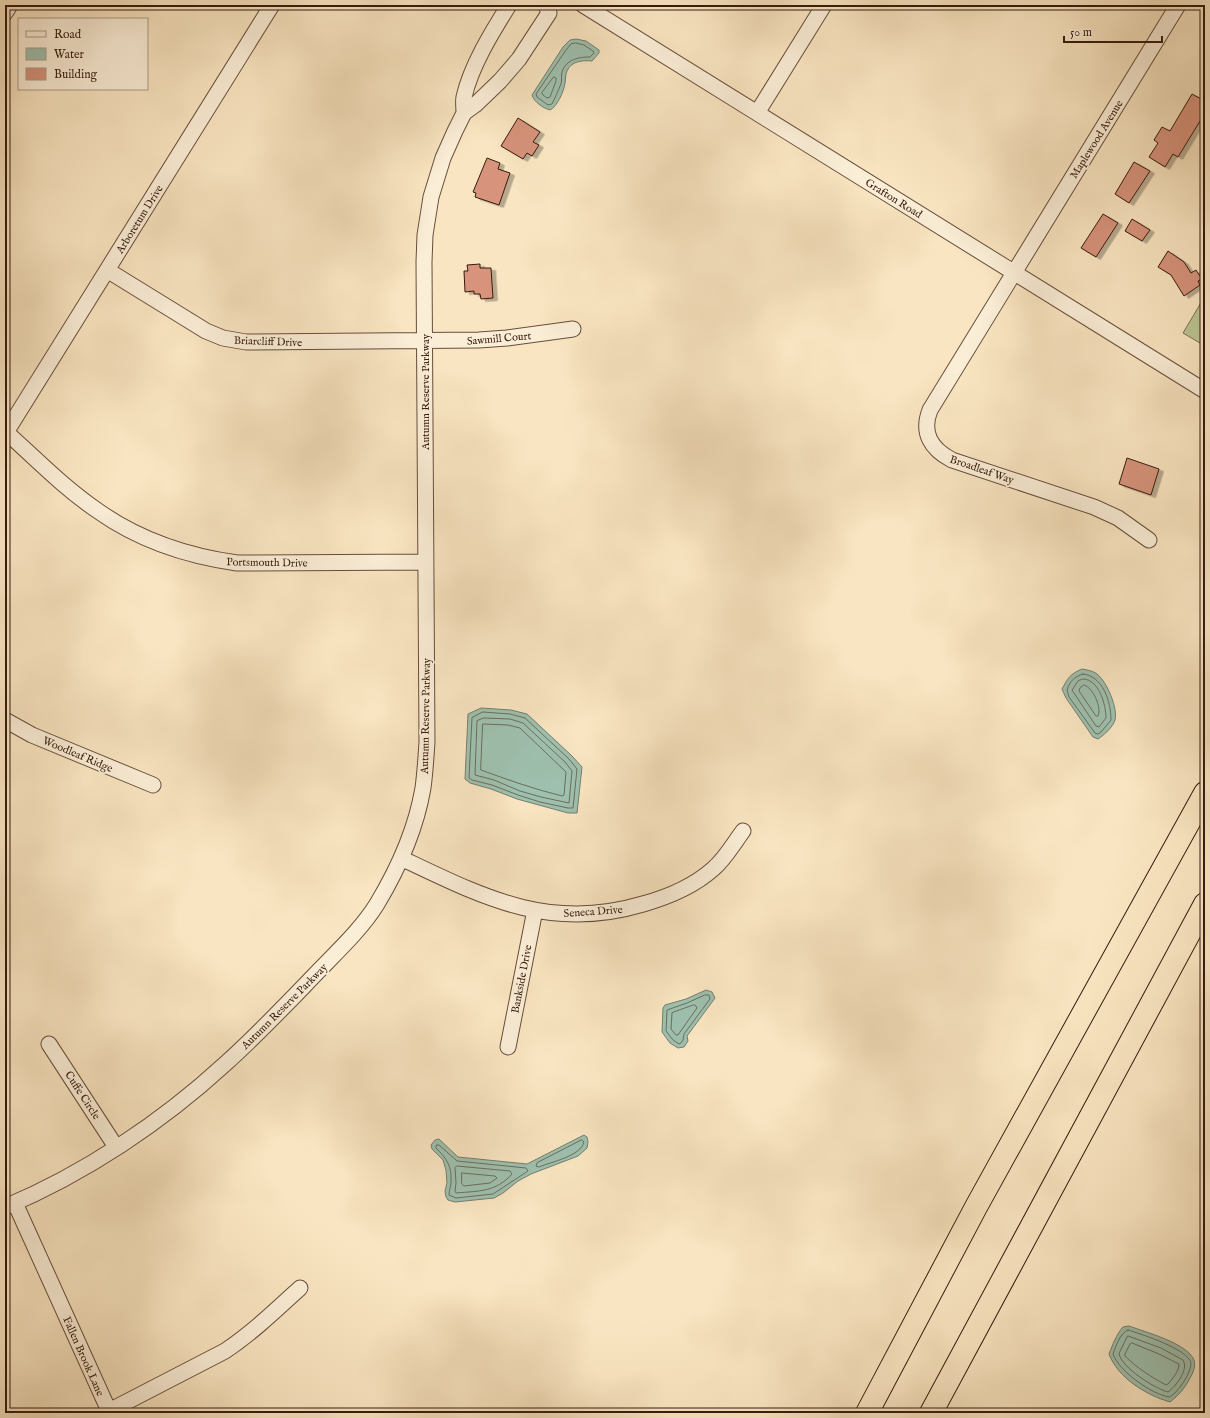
<svg xmlns="http://www.w3.org/2000/svg" width="1210" height="1418" font-family="'IM FELL English',serif">
<style>
.green{fill:#bcc594;stroke:#797051}
.water{fill:#9ec0ae;stroke:#747e6e}
.lines{fill:none;stroke-linecap:round;stroke-linejoin:round}
.shore{stroke:#6a6e5e;stroke-width:1}
.building{fill:#d7937c;stroke:#361b0e;filter:url(#shadow)}
.minor-casing{stroke:#674e3b;stroke-width:17}
.highway-casing{stroke:#361b0e;stroke-width:24}
.minor{stroke:#fbeed7;stroke-width:15}
.highway{stroke:#f9e5c1;stroke-width:22}
.labels{text-anchor:middle;stroke-width:3.5;stroke-linejoin:round;paint-order:stroke}
.street-label{font-size:11px;fill:#361b0e;stroke:#fbeed7}
</style>
<defs>
<filter id="shadow"><feDropShadow dx="4.5" dy="2.5" stdDeviation="0" flood-color="#0004"/></filter>
</defs>
<rect width="100%" height="100%" fill="#f9e5c1"/>
<filter id="stains"><feTurbulence type="fractalNoise" baseFrequency=".005" numOctaves="4"/><feColorMatrix values="0 0 0 0 .2 0 0 0 0 .09 0 0 0 0 .02 0 0 0 .5 -.17"/></filter>
<radialGradient id="worn" r=".72"><stop offset=".6" stop-color="#630" stop-opacity="0"/><stop offset="1" stop-color="#630" stop-opacity=".3"/></radialGradient>
<path class="green" d="M1205 296V346L1183 333Z"/>
<path class="water" d="M576 39 586 41 599 50V53L592 61C583 60 571 61 567 71 565 75 566 79 565 83 564 91 557 107 550 110 543 108 534 102 532 95L563 47 570 40Z
M1082 669C1088 670 1093 671 1097 674 1107 682 1118 708 1115 720 1113 727 1104 735 1098 739L1093 737 1066 698 1062 689C1068 678 1070 674 1082 669Z
M481 708 511 710 527 714 572 756 582 767 577 813H568L517 799 491 789 470 783 465 779 468 714Z
M706 990 712 992 715 998 687 1036 688 1041 684 1047 678 1048 670 1043 662 1032 663 1008 665 1005 686 999Z
M584 1135 587 1137 588 1142 587 1148 578 1156 531 1174 518 1181 503 1193 494 1198 455 1202 448 1200 446 1197 445 1191 447 1183 446 1170 443 1160 432 1149 431 1145 435 1140 439 1139 458 1157 527 1164Z
M1129 1326C1145 1332 1187 1343 1194 1360 1196 1366 1193 1373 1190 1378 1185 1388 1179 1395 1170 1402 1146 1395 1118 1378 1109 1354 1113 1344 1116 1335 1123 1327Z"/>
<g class="lines">
<path class="shore" d="M576 43 584 45 593 51 594 53 590 57C579 57 566 59 562 72 561 76 562 80 561 84 558 91 555 98 552 104L548 105 537 97 536 94 566 50 571 44Z
M554 77 556 78V81L550 97 547 98 543 95 542 93Z
M1083 674C1103 676 1111 702 1111 720L1101 732 1098 734 1095 733 1069 697 1067 690C1070 681 1074 677 1083 674Z
M1083 679C1099 679 1106 705 1106 718L1099 727 1096 726 1072 690 1078 681Z
M1084 685C1093 687 1102 708 1098 716H1096L1079 691 1080 688Z
M483 712 510 714 525 718 569 759 577 769 573 808H568L540 802 518 795 492 785 472 780 469 778 472 718Z
M484 718 510 719 523 723 565 762 572 771 569 803 541 797 520 791 494 780 475 775 477 721Z
M483 724 508 725 520 728 566 772 564 795 562 796C534 789 508 780 481 770Z
M705 995H709L710 999 684 1034 683 1040 681 1043 679 1044 673 1040 666 1031 667 1010 687 1003Z
M694 1005 696 1006 697 1008 678 1035H676L671 1029 672 1013Z
M582 1140 584 1142C581 1156 551 1162 539 1167L536 1166 537 1163Z
M437 1145H439L457 1161 526 1168 528 1171 493 1194 456 1198 449 1195C449 1190 451 1187 451 1182 452 1166 447 1159 436 1148Z
M457 1166 510 1171 512 1174C496 1192 479 1191 456 1193L455 1191 456 1183 455 1168Z
M462 1173 495 1176 497 1178 490 1183 464 1186 462 1184Z
M1128 1330C1141 1334 1188 1349 1191 1363 1191 1368 1188 1374 1186 1378 1182 1385 1177 1392 1170 1397 1152 1395 1119 1371 1113 1354 1116 1346 1120 1333 1128 1330Z
M1128 1336 1161 1348 1183 1360C1189 1370 1176 1386 1168 1392 1154 1388 1122 1368 1119 1354Z
M1132 1343 1159 1354 1179 1364C1179 1372 1172 1379 1168 1384L1166 1385C1151 1377 1137 1368 1125 1356V1354L1130 1344Z"/>
</g>
<path class="building" d="M1192 94 1205 101V113L1178 157 1173 154 1165 167 1149 157 1158 143 1154 140 1162 127 1170 131Z
M518 118 540 132 533 142 539 145 532 156 527 153 523 159 501 146Z
M487 158 500 163 498 169 510 173 499 205 475 197 476 193 473 192Z
M1134 162 1150 171 1129 203 1115 194Z
M1103 214 1118 223 1096 257 1081 248Z
M1132 219 1150 230 1142 241 1125 231Z
M1168 251 1184 262 1191 273 1196 270 1202 279 1198 281 1200 285 1184 296 1171 275 1158 267Z
M480 264V268H491L493 298 481 299 480 294H474V291L465 292 464 271H468L467 265Z
M1127 458 1159 469 1151 495 1119 484Z"/>
<g class="lines">
<g class="minor-casing">
<path id="minor" d="M583 5 1205 391
M5 13 10 5
M464 113C464 108 463 102 464 97 471 66 492 32 509 5
M757 113 824 5
M107 270 206 331 223 338 246 342 479 340 507 338 573 329
M5 431C35 458 64 488 98 511 139 540 187 556 237 563L426 562
M5 434 272 5
M1149 540 1118 518 1094 507 952 460C931 449 921 433 930 410L1178 5
M5 720 32 735 153 785
M401 858C483 897 549 932 643 904 668 897 694 886 713 869 725 859 734 843 743 831
M49 1044 116 1147
M508 1047 535 910
M15 1203 109 1411 225 1351C252 1333 276 1310 300 1288
M5 1207C84 1174 162 1122 225 1064 254 1038 280 1011 307 983 330 958 359 933 377 904 398 869 416 829 423 788 425 773 426 758 427 742L424 262 425 235 431 197 443 158 455 131 464 113 475 105 500 81 519 59 549 13 546 5"/>
</g>
<g class="highway-casing">
<path id="highway" d="M867 1413 976 1207 1205 793
M931 1413 1205 904"/>
</g>
<use href="#minor" class="minor"/>
<use href="#highway" class="highway"/>
</g>
<g class="labels">
<g class="street-label">
<text transform="translate(1096 139) rotate(-58)" y="4">Maplewood Avenue</text>
<text transform="translate(894 198) rotate(32)" y="4">Grafton Road</text>
<text transform="translate(139 219) rotate(-58)" y="4">Arboretum Drive</text>
<text transform="translate(499 338) rotate(-5)" y="4">Sawmill Court</text>
<text transform="translate(268 341) rotate(2)" y="4">Briarcliff Drive</text>
<text transform="translate(425 392) rotate(-90)" y="4">Autumn Reserve Parkway</text>
<text transform="translate(982 469) rotate(19)" y="4">Broadleaf Way</text>
<text transform="translate(267 562) rotate(1)" y="4">Portsmouth Drive</text>
<text transform="translate(425 716) rotate(-89)" y="4">Autumn Reserve Parkway</text>
<text transform="translate(78 754) rotate(23)" y="4">Woodleaf Ridge</text>
<text transform="translate(593 911) rotate(-4)" y="4">Seneca Drive</text>
<text transform="translate(521 979) rotate(-79)" y="4">Bankside Drive</text>
<text transform="translate(284 1006) rotate(-45)" y="4">Autumn Reserve Parkway</text>
<text transform="translate(83 1095) rotate(57)" y="4">Cuffe Circle</text>
<text transform="translate(84 1356) rotate(66)" y="4">Fallen Brook Lane</text>
</g>
</g>
<rect width="1210" height="1418" fill="none" stroke="#f9e5c1" stroke-width="20"/>
<rect x="6" y="6" width="1198" height="1406" fill="none" stroke="#361b0e" stroke-width="2"/>
<rect x="10" y="10" width="1190" height="1398" fill="none" stroke="#361b0e"/>
<rect x="18" y="18" width="130" height="72" fill="#fbeed7" stroke="#ac9a87"/>
<rect x="26" y="31" width="20" height="6" fill="#fbeed7" stroke="#ac9a87"/>
<text x="54" y="38" font-size="12" fill="#361b0e">Road</text>
<rect x="26" y="48" width="20" height="12" fill="#9ec0ae" stroke="#ac9a87"/>
<text x="54" y="58" font-size="12" fill="#361b0e">Water</text>
<rect x="26" y="68" width="20" height="12" fill="#d7937c" stroke="#ac9a87"/>
<text x="54" y="78" font-size="12" fill="#361b0e">Building</text>
<path d="M1064 36v6h98v-6" fill="none" stroke="#361b0e" stroke-width="2"/>
<text x="1070" y="36" font-size="12" fill="#361b0e" stroke="#fbeed7" stroke-width="3" paint-order="stroke">50 m</text>
<rect width="100%" height="100%" filter="url(#stains)"/>
<rect width="100%" height="100%" fill="url(#worn)"/>
</svg>
